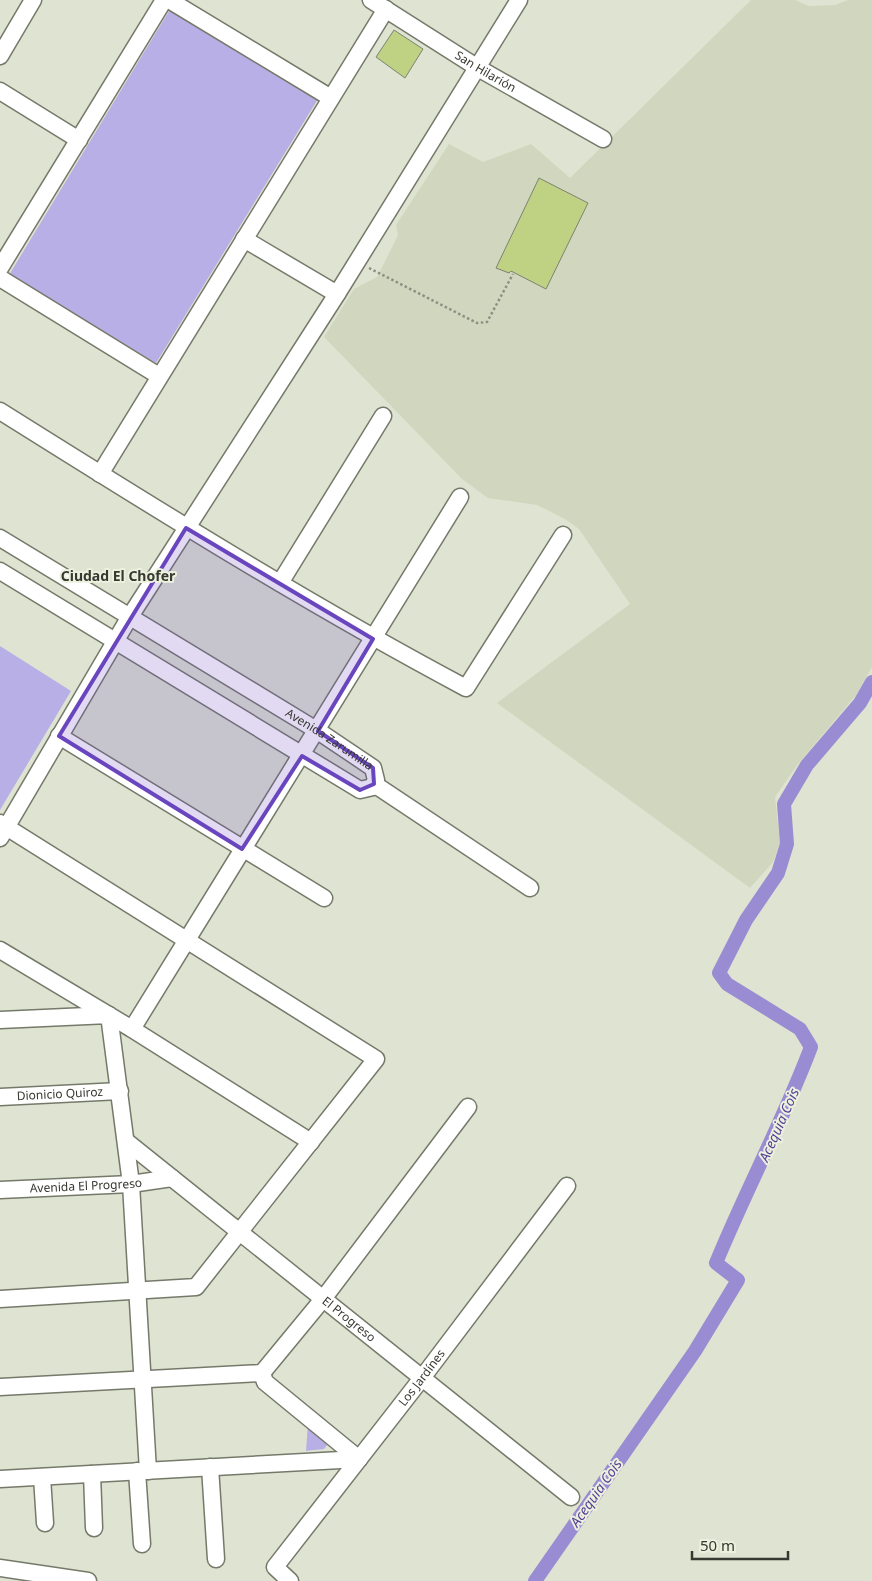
<svg xmlns="http://www.w3.org/2000/svg" width="872" height="1581" font-family="'Noto Sans',sans-serif">
<style>
.built{fill:#d0d7be}
.green{fill:#b8afe6}
.lines{fill:none;stroke-linecap:round;stroke-linejoin:round}
.canal{stroke:#9a8cd3;stroke-width:14}
.building{fill:#bfd284;stroke:#7d8271}
.minor-casing{stroke:#757969;stroke-width:19}
.path{stroke:#8c9083;stroke-width:2.5;stroke-dasharray:2.5 2.5;stroke-linecap:butt}
.minor{stroke:#fff;stroke-width:16}
.marked{fill:#6a46be;fill-opacity:0.2;stroke:#6a46be;stroke-width:4;stroke-linejoin:round}
.labels{text-anchor:middle;stroke-width:4;stroke-linejoin:round;paint-order:stroke}
.street-label{font-size:12px;fill:#363831;stroke:#ecf1de}
.neighbourhood-label{font-size:14px;font-weight:bold;fill:#363831;stroke:#ecf1de}
.water-label{font-size:14px;font-style:italic;fill:#594297;stroke:#ecf1de}
</style>
<rect width="100%" height="100%" fill="#dee4d1"/>
<path class="built" d="M751 0H795L809 6 835 5 848 0H872V667L856 695 798 764 775 797 780 843 773 862 750 888 497 703 630 604 579 529 565 519 537 505 488 498 462 479 324 337 354 289 377 277 398 235 396 225 449 144 483 162 531 144 570 178Z"/>
<path class="green" d="M169 11 318 99 156 363 9 275Z
M0 646 71 691 0 810Z
M308 1424 326 1441 328 1444 324 1449 306 1451Z"/>
<g class="lines">
<path class="canal" d="M535 1581 695 1351 738 1280 716 1263C746 1190 783 1121 811 1047L800 1029 727 984 719 973 746 920 778 873 787 844 784 804 807 765 860 703 872 682"/>
</g>
<path class="building" d="M394 30 423 49 405 78 376 57Z
M539 178 588 203 546 289 511 271 509 273 496 268Z"/>
<g class="lines">
<g class="minor-casing">
<g id="minor">
<path d="M169 0 331 98"/>
<path id="s1" d="M371 0 478 68 603 139"/>
<path d="M0 56 33 0"/>
<path d="M0 91 79 140"/>
<path d="M244 239 337 294"/>
<path d="M0 268 164 0"/>
<path d="M0 278 159 376"/>
<path d="M0 411C153 507 306 603 466 688L563 535"/>
<path d="M100 474 386 9"/>
<path id="s2" d="M0 538 318 731 373 768 376 780 373 787 360 790 0 571"/>
<path d="M280 583 383 416"/>
<path d="M59 736 324 898"/>
<path d="M374 784 530 888"/>
<path d="M0 823 376 1059 196 1287 0 1299"/>
<path d="M0 838 129 618 337 294 519 0"/>
<path d="M0 950 132 1029 311 1142"/>
<path d="M0 1020 109 1015 131 1184 148 1471"/>
<path d="M132 1029 460 497"/>
<path id="s3" d="M0 1097 120 1091"/>
<path id="s4" d="M127 1142 571 1497"/>
<path id="s5" d="M0 1190 131 1184 172 1178"/>
<path d="M262 1373 265 1382 359 1459"/>
<path d="M0 1387 262 1373 323 1299 468 1107"/>
<path d="M210 1467 216 1559"/>
<path d="M137 1471 142 1544"/>
<path d="M92 1474 94 1528"/>
<path d="M42 1477 45 1523"/>
<path d="M0 1479 359 1459"/>
<path d="M0 1568 88 1581"/>
<path id="s6" d="M290 1581 275 1567 422 1378 567 1186"/>
</g>
</g>
<path class="path" d="M369 268 477 323 487 322 513 274"/>
<use href="#minor" class="minor"/>
</g>
<path class="marked" d="M186 528 373 639 318 731 373 768 374 784 360 790 302 756 242 849 59 736Z"/>
<g class="labels">
<g class="street-label">
<text dy="4" stroke="none"><textPath href="#s1" startOffset="135">San Hilarión</textPath></text>
<text dy="4" stroke="none"><textPath href="#s2" startOffset="386">Avenida Zarumilla</textPath></text>
<text dy="4" stroke="none"><textPath href="#s3" startOffset="60">Dionicio Quiroz</textPath></text>
<text dy="4" stroke="none"><textPath href="#s5" startOffset="86">Avenida El Progreso</textPath></text>
<text dy="4" stroke="none"><textPath href="#s4" startOffset="284">El Progreso</textPath></text>
<text dy="4" stroke="none"><textPath href="#s6" startOffset="260">Los Jardínes</textPath></text>
</g>
<g class="neighbourhood-label">
<text x="118" y="581">Ciudad El Chofer</text>
</g>
<g class="water-label">
<text transform="translate(779 1125) rotate(-66)" y="5">Acequia Cois</text>
<text transform="translate(596 1493) rotate(-55)" y="5">Acequia Cois</text>
</g>
</g>
<path d="M692 1551v8h96v-8" fill="none" stroke="#363831" stroke-width="2.5"/>
<text x="700" y="1551" font-size="15" fill="#363831" stroke="#ecf1de" stroke-width="4" paint-order="stroke">50 m</text>
</svg>
